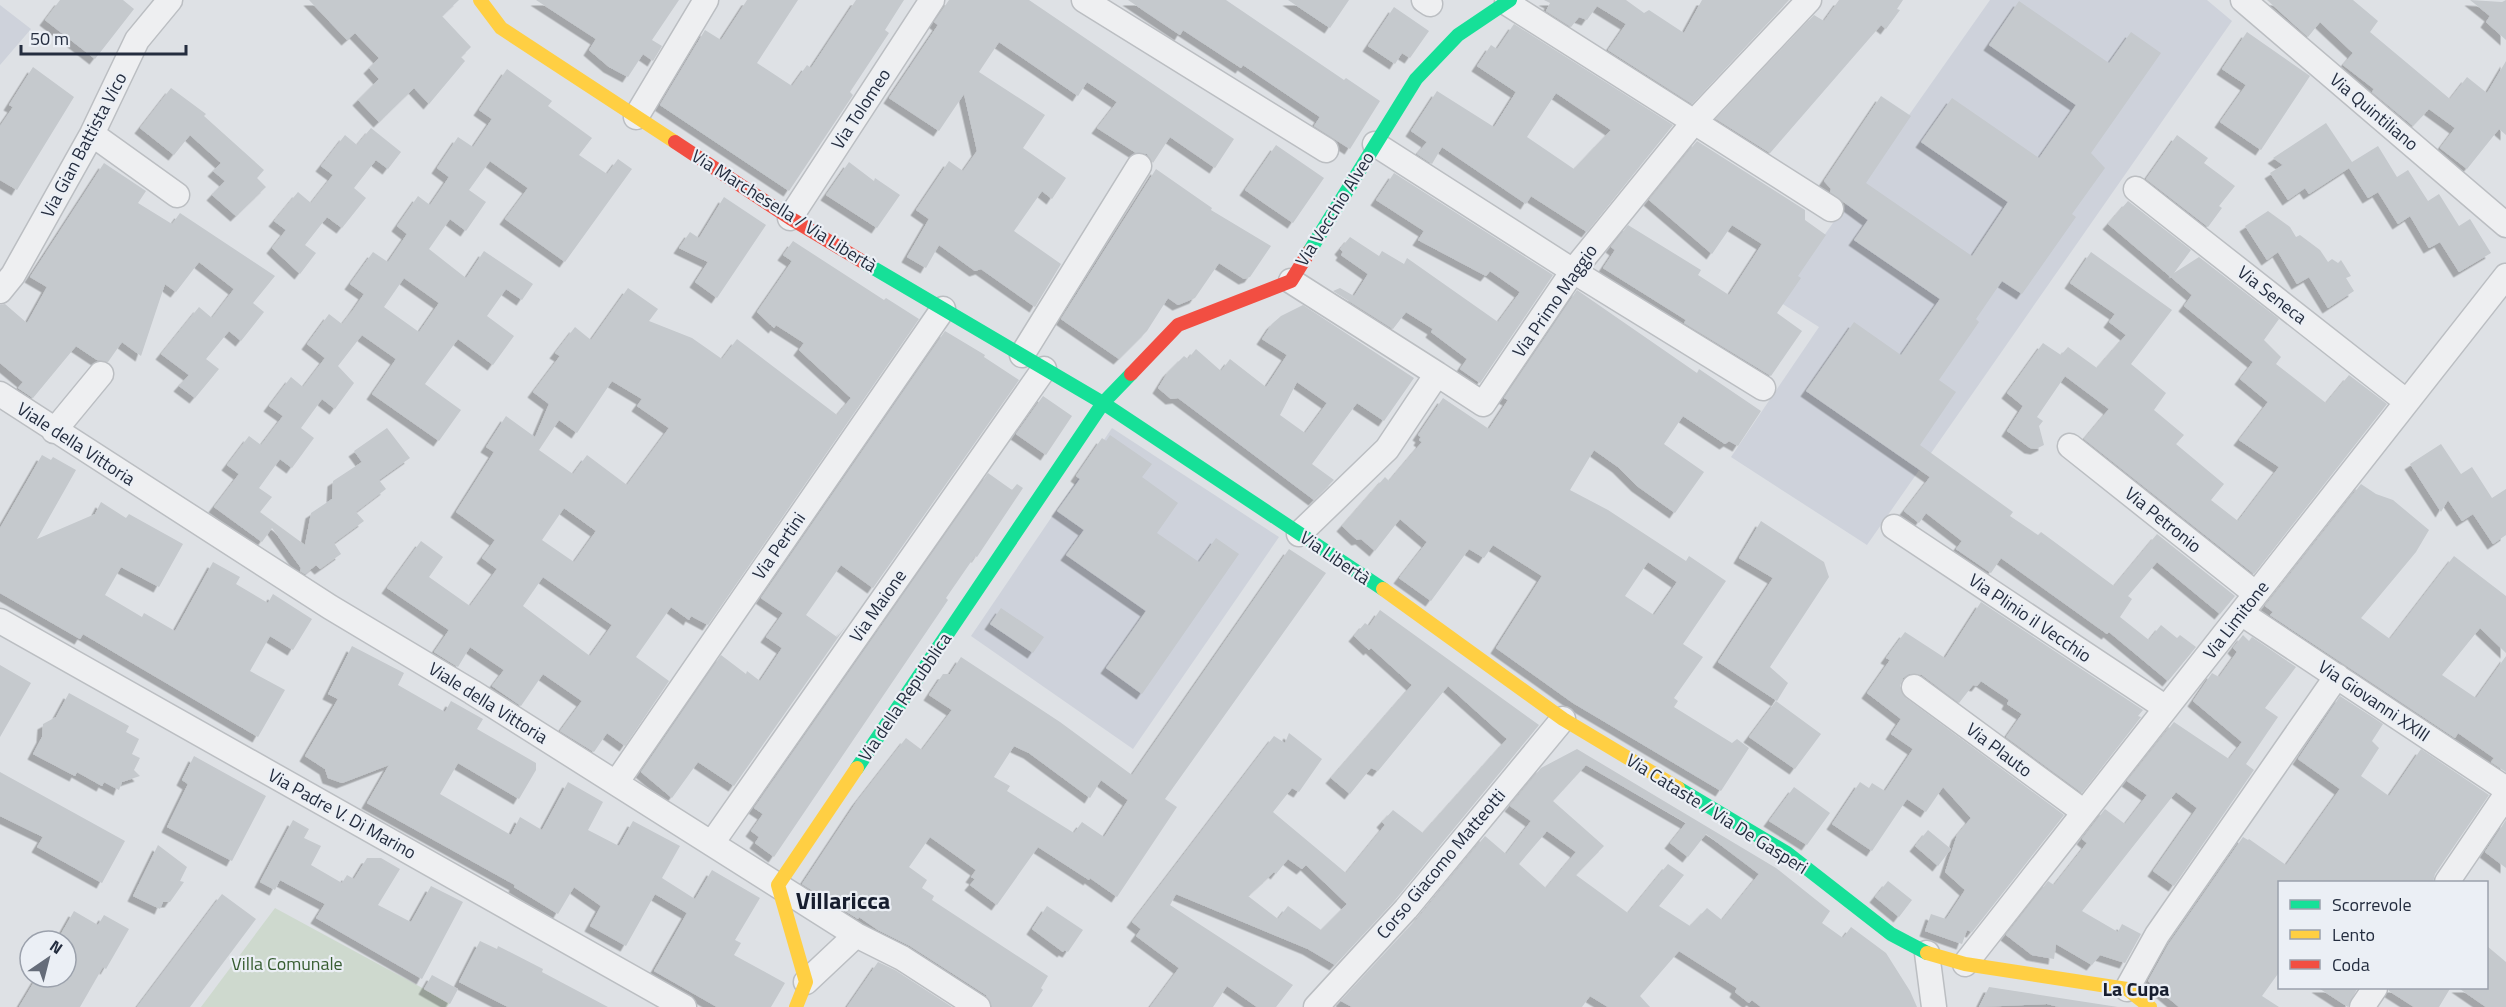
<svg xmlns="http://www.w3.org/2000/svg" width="2506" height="1007" font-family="'Titillium Web',sans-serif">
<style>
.built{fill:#ced2db}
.green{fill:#ced9ce}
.building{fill:#c5c9cd;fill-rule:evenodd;filter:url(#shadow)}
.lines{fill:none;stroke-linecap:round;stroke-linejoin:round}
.street-casing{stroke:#bbbec2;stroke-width:27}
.street{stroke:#eeeff1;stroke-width:24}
.fast{stroke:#16e098;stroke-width:14}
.slow{stroke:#ffcf43;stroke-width:14}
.jam{stroke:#f24e42;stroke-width:14}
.labels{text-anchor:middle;stroke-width:4.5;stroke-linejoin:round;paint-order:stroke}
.street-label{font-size:18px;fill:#242d3f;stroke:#ebeff5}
.park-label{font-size:18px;fill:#365c30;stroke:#ebeff5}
.neighbourhood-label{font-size:20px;font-weight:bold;fill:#171e2f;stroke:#ebeff5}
.district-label{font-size:24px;font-weight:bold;fill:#171e2f;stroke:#ebeff5}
</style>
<defs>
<filter id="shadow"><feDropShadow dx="-5.5" dy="5.5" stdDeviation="0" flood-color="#0004"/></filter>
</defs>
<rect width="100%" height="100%" fill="#dee1e5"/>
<path class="built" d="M1990 0H2207L2232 21 1867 545 1731 457 1819 327 1778 301Z
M0 5 31 29 0 65Z
M1112 428 1279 537 1133 749 971 636Z"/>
<path class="green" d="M275 908 450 1003 447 1007H201Z"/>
<path class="building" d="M60 0H123L134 9 95 59 45 20Z
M309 0H459L442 16 471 47 461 57 465 61 429 104 414 88 379 122 358 100 379 79 369 68 379 58 355 33 347 40Z
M536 0H679L652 40 662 46 653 61 643 54 628 77 609 67 589 50 596 39Z
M747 0H798L757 63 792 86 807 65 811 68 856 0H904L885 30 889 33 850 92 853 95 789 191 660 105 705 30 721 40Z
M949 0H1029L1234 139 1215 168 1170 137 1153 163 1147 154 1136 153 1097 128 1117 102 1087 82 1078 96 999 42 979 72 1045 115 1023 148 1066 178 1052 199 1042 191 1014 231 1061 264 1035 307 981 269 975 271 939 245 926 268 907 257 929 219 916 210 949 161 963 171 977 151 964 94 939 131 889 98 938 25 934 22Z
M1128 0H1226L1344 80 1346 78 1380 101 1350 149 1314 126 1320 117 1243 65 1241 68 1183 30 1180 35Z
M1288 0H1349L1330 28Z
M1544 0H1626L1644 13 1649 10 1684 33 1702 0H1789L1692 104 1608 50 1626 24 1597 6 1587 20 1579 17 1571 27 1546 11 1550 3Z
M1839 0H1903L1897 9 1900 10 1886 29 1881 25 1770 153 1716 119 1814 15 1824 21Z
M2267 0H2353L2378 21 2370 32 2450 99 2467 77 2487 93 2506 61V135L2499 129 2467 169 2440 148 2455 128 2429 109 2413 126 2372 92 2374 89 2343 65 2353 53 2320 22 2308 37Z
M2470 0 2502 2 2506 0V40L2486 22 2490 16Z
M2019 1 2109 63 2131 32 2161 53 2091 153 2105 168 2072 214 2076 217 2022 294 2002 281 1976 319 1979 322 1939 380 1956 392 1920 445 2013 512 2010 516 2038 535 2041 532 2114 586 2157 534 2235 596 2220 614 2157 562 2128 596 2132 599 2120 617 2149 640 2161 625 2177 638 2180 635 2196 647 2168 681 2109 632 2107 634 2001 558 1991 573 1956 549 1962 541 1926 513 1919 523 1904 511 1930 477 1806 391 1854 322 1901 355 1940 299 1854 240 1868 220 1830 192 1831 189 1824 181 1881 96 1911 116 1866 183 1972 256 2008 202 1921 142 1952 98 2039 158 2076 105 1989 45Z
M1394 7 1429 31 1410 58 1402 53 1395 64 1368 46Z
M1514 24 1673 125 1587 232 1531 196 1526 204 1442 147 1432 164 1417 154 1427 142 1411 131 1437 91 1494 127 1516 92 1477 66 1491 45 1497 49ZM1556 93 1611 130 1574 169 1527 137Z
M2247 32 2310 76 2261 150 2220 122 2246 85 2222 69Z
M33 67 74 97 17 190 0 180V126L13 107 9 105Z
M507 69 552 101 548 106 592 138 579 155 607 174 618 159 632 169 565 262 505 219 528 188 490 161 469 190 486 202 466 231 450 219 429 249 466 278 484 251 533 284 522 300 506 289 487 316 514 336 493 365 458 339 425 384 461 410 439 441 372 394 396 359 362 335 338 366 354 383 335 409 322 399 301 428 314 438 292 468 280 459 259 488 272 497 260 512 305 545 311 513 332 499 333 481 362 462 354 451 387 428 410 458 379 480 386 489 356 512 364 521 334 543 341 554 320 569 316 565 305 574 300 571 301 568 272 528 262 542 214 507 239 474 227 465 249 436 261 445 283 416 269 406 291 377 303 387 325 358 307 344 329 314 342 324 353 310 364 294 350 284 373 252 388 262 407 234 397 226 418 196 430 205 449 177 437 168 458 137 473 147 492 119 479 110ZM404 278 439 303 419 332 384 307Z
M171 88 206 114 204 116 264 170 257 178 266 187 236 216 212 195 225 181 213 171 221 163 190 135 174 155 140 128Z
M2326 123 2352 162 2378 146 2397 177 2408 170 2428 201 2439 194 2459 226 2470 219 2491 253 2459 272 2440 242 2429 248 2410 216 2398 224 2378 192 2368 198 2349 168 2309 194 2305 188 2288 200 2270 173 2283 165 2273 158Z
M371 128 401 152 388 169 376 160 354 188 366 198 342 228 327 217 305 245 316 253 300 274 272 248 286 230 274 221 298 192 311 203 333 175 321 166 345 135 357 145Z
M2177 135 2208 158 2204 163 2235 186 2219 206 2222 208 2208 227 2146 179Z
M1697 141 1805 210V220L1826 235 1798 276 1801 278 1777 313 1802 331 1771 376 1684 323 1686 320 1603 268 1615 250 1611 247 1628 225 1701 270 1698 275 1729 295 1762 244 1732 225 1712 254 1649 200Z
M1276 145 1324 178 1293 223 1245 190Z
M849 162 874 181 875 178 900 195 877 228 826 195Z
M104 163 146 191 138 203 172 224 180 213 275 276 253 303 264 312 241 341 229 331 206 359 219 369 195 398 179 386 189 375 161 354 199 307 212 318 234 289 199 262 176 292 165 284 141 356 122 342 108 362 97 360 76 346 33 398 18 388 23 382 0 363V305L5 304 27 323 47 287 30 277Z
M1156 169 1212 208 1211 210 1271 246 1250 277 1244 279 1219 263 1195 298 1178 305 1168 298 1147 331 1119 359 1061 319Z
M1394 173 1553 275 1480 383 1460 369 1467 359 1431 332 1433 329 1406 312 1393 329 1333 291 1340 288 1354 296 1368 274 1341 255 1343 252 1340 249 1350 237 1379 256 1382 251 1404 264 1407 258 1498 322 1520 292 1490 271 1486 276 1418 240 1424 231 1376 200Z
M724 197 766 225 717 298 695 282 708 262 679 248 690 232 699 238Z
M2128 201 2191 250 2174 273 2199 257 2279 319 2264 340 2281 357 2276 364 2326 403 2349 375 2387 404 2254 574 2084 439 2109 409 2065 376 2037 417 2043 421 2039 426 2044 445 2036 449 2030 448 2007 431 2023 406 2007 393 2043 343 2061 355 2068 347 2097 368 2126 335 2109 322 2115 314 2070 283 2091 252 2172 310 2131 364 2166 393 2154 410 2184 435 2176 444 2224 484 2211 500 2238 521 2279 467 2239 440 2268 402 2240 379 2253 362 2184 306 2192 295 2108 224Z
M2268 211 2290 227 2296 237 2300 235 2320 250 2328 262 2332 259 2338 263 2341 260 2351 276 2346 278 2354 291 2328 308 2309 277 2297 284 2278 252 2267 260 2245 226Z
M793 241 884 300 886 298 919 319 708 625 691 616 689 620 671 607 636 657 669 681 625 746 607 733 594 752 560 731 582 701 543 674 521 706 492 686 504 670 470 647 458 667 434 652 449 630 387 588 421 541 443 557 429 577 470 606 497 569 482 558 495 540 456 512 494 452 486 447 506 416 535 437 549 404 533 392 560 356 555 353 575 327 591 340 628 288 658 309 649 321 692 338 722 359 737 339 837 415 851 398 799 350 804 343 776 325 774 328 757 312 792 261 783 255ZM612 381 642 399 637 406 669 428 627 485 587 455 573 474 539 450 559 420 577 433ZM564 508 596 531 574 562 542 540ZM543 577 612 625 590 656 523 606Z
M1577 290 1697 373 1699 369 1761 411 1738 446 1729 441 1725 444 1683 416 1664 444 1704 472 1675 513 1637 486 1618 467 1594 450 1570 490 1608 510 1686 561 1689 556 1726 581 1683 644 1703 657 1674 698 1678 701 1674 707 1732 743 1737 739 1749 748 1721 791 1573 703 1496 648 1542 576 1493 545 1484 558 1469 549 1431 601 1399 578 1427 542 1400 519 1375 551 1361 539 1357 540 1342 526 1385 477 1389 481 1422 442 1419 440 1421 437 1418 435 1443 398 1489 429 1508 400 1504 398ZM1648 562 1677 582 1654 615 1625 596Z
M1303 305 1414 378 1384 421 1357 403 1312 464 1334 480 1314 500 1178 398 1171 399 1158 388 1168 372 1184 356 1188 359 1196 349 1221 371 1230 359 1266 387 1287 355 1262 339 1272 324 1281 316ZM1297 382 1327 403 1305 433 1280 415Z
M945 331 985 355 984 357 1019 380 873 588 841 565 806 615 837 637 846 626 734 786 698 762 672 798 641 772 721 655 746 674 747 671 760 681 782 648 766 637 783 613 761 598Z
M1043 396 1072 416 1046 455 1016 434Z
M1110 435 1152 464 1142 477 1178 503 1157 533 1199 562 1216 538 1239 554 1142 694 1106 668 1146 611 1066 555 1084 530 1057 511 1080 479 1076 476 1102 438 1106 441Z
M2441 444 2461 474 2472 467 2492 498 2506 489V535L2493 544 2473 514 2462 521 2448 500 2441 512 2410 464Z
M42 455 51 460 53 457 76 470 37 539 95 514 101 502 126 518 129 514 183 544 159 587 121 567 105 595 142 617 144 613 175 631 213 562 240 577 236 584 268 603 273 594 312 619 293 650 270 636 250 671 285 690 258 737 83 634 80 639 0 593V528Z
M988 473 1012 490 1017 484 1023 488 977 557 975 556 946 598 948 600 774 857 755 843 759 837 751 831 763 814 754 808Z
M2361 484 2376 494 2393 500 2429 530 2416 552 2361 618 2390 639 2454 556 2506 596V653L2480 628 2442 675 2476 698 2506 656V772L2491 762 2494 758 2458 733 2455 738 2270 615 2273 612 2265 606Z
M1761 521 1824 562 1829 577 1770 667 1788 683 1777 701 1718 662 1773 578 1739 558Z
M1289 549 1326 573 1165 799 1177 807 1117 897 1090 878 1089 880 1038 847 997 905 970 885 975 879 971 877 976 870 930 837 909 867 927 880 922 888 934 896 932 900 1048 976 1041 988 1043 990 1032 1007H992L986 995 910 946 878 930 859 917 858 919 802 884 857 801 906 738 922 750 952 710 929 695 943 674H950L961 657 1060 722 1132 775ZM1014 746 1029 753 1090 798 1101 780 1128 800 1104 837 1082 822 1074 833 1007 791 1010 786 994 777Z
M1981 602 2143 710 2138 716 2141 717 2082 793 2006 737 2022 714 2007 704 2009 700 1981 681 1977 686 1973 685 1959 703 1922 675 1909 674 1903 678 1900 686 1906 698 2064 815 1972 932 1967 930 1962 944 1925 931 1931 914 1946 919 1965 890 1945 872 1957 835 1971 818 1943 787 1926 812 1907 799 1872 851 1832 824 1860 782 1869 788 1872 783 1885 791 1913 749 1891 734 1901 719 1867 693 1890 660 1886 658 1905 632 1945 658Z
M1001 608 1044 637 1033 653 990 624Z
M1380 610 1539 725 1395 900 1335 965 1308 949 1176 894 1170 905 1293 985 1276 1007H1257L1227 986 1213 1007H1150L1179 968 1136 936 1141 929 1132 922 1274 736 1285 743 1289 733 1322 759 1299 792 1292 788 1273 812 1346 873 1385 825 1382 822 1393 810 1423 833 1507 739 1448 686 1378 771 1371 768 1350 794 1331 778 1412 685 1371 648 1369 650 1354 636 1365 623 1369 626ZM1288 859 1302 869 1306 865 1347 904 1321 930 1288 906 1278 919 1248 896 1274 872 1276 874Z
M2243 635 2249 641 2252 637 2296 667 2265 708 2278 717 2246 764 2254 770 2174 886 2153 871 2197 808 2176 792 2082 911 2118 932 2122 924 2141 934 2125 963 2100 955 2092 965 2056 944 2054 959 2032 955 2006 935 2048 881 2054 885 2087 843 2082 839 2105 809 2125 824 2147 795 2127 781 2174 722 2229 759 2242 742 2193 701 2212 673 2219 677 2237 652 2233 648Z
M352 646 404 673 398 685 445 712 451 701 483 719 477 729 536 763V770L519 799 458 763 440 794 511 835 520 817 542 830 568 782 603 802 588 830 619 846 633 821 680 846 662 878 695 899 712 870 760 898 735 940 741 943 734 955 785 983 771 1007H717L654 971 687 913 655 894 626 946 590 926 601 906 574 887 558 914 514 887 515 885 367 803 389 765 342 783 328 778 325 769 305 756 338 699 328 694Z
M0 665 31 683 0 737Z
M69 693 129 726 126 732 139 739 132 754 140 758 134 770 140 776 122 782 119 790 104 782 102 786 77 772 75 776 33 754 42 737 43 724 56 717Z
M2340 696 2383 724 2372 741 2379 748 2361 776 2389 796 2421 749 2489 795 2435 874 2433 882H2280V971L2262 996 2279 1007H2179L2148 981 2168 945 2243 837 2248 840 2249 839 2286 865 2340 789 2298 759Z
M1776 701 1821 734 1795 769 1749 737Z
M1577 749 1776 868 1830 911 1822 923 1843 938 1851 927 1886 953 1910 991 1917 1007H1761L1752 1000 1749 1003 1735 992 1737 988 1679 951 1640 996 1650 1007H1608L1590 996 1582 1007H1352L1341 1001 1417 919 1485 836 1506 854 1531 821 1510 806 1541 768ZM1586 765 1686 823 1670 843 1688 857 1706 834 1759 874 1722 920 1707 908 1690 926 1659 906 1684 875 1668 864 1628 913 1576 875 1604 846 1553 801ZM1547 831 1576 852 1546 888 1519 864Z
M194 756 266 796 232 861 167 827 188 784 182 780Z
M0 772 125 841 102 883 37 847 43 837 0 816Z
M1794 787 1830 813 1807 845 1769 821Z
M293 820 309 829 304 838 321 846 311 865 342 883 347 875 354 879 367 858H381L400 869 378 905 411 922 431 886 463 902 422 979 316 918 325 904 280 880 275 890 260 882Z
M2506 820V868L2485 852Z
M1928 830 1951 849 1938 866 1915 846Z
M158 845 187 867 180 881 184 882 170 902H163L160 909 133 896Z
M1888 881 1912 900 1899 917 1875 897Z
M222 894 256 919 190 1007H137Z
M1047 906 1083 930 1068 952 1064 950 1063 952 1032 929Z
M74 911 98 925 104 915 129 929 106 969 103 967 80 1007H19L37 977H66V941H57Z
M480 941 497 949 498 946 543 969 542 972 608 1007H508L459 982Z
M2487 946 2506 962V1007H2486L2457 987H2487Z
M878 962 895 970 952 1007H847Z
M432 975 458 989 450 1004 424 989Z
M1989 987 2118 1007H2059L2047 1004 1979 1007Z
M2317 987H2358L2348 1007Z
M2389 987H2451L2439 1007H2414L2389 991Z"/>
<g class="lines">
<g class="street-casing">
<path id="street" d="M1084 0 1326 150
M1424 0 1430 4
M2243 0 2506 225
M1507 3 1831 209
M636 117 706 0
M92 134 177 195
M1375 144 1573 271 1763 388
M2136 189 2407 402
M790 218 932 0
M1291 281 1437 374
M0 291 13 275 92 134 137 40 170 0
M1022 355 1139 166
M0 394 330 607 472 692 856 935 902 958 978 1007
M54 431 101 374
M2070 446 2256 594
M1894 527 2166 708
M1299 534 1387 449 1437 374 1483 404 1573 271 1694 122 1809 0
M2241 613 2506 789
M0 621 684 1007
M1914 687 2084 812
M616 783 943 309
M712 843 1044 369
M2447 882 2506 795
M1927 953 1934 1007
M1965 964 2506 276
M806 982 856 935
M2127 989 2157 935 2337 676
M1316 1007 1406 909 1563 719
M2362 1007 2375 988"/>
</g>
<use href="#street" class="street"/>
<path class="fast" d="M1309 252 1416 79 1458 35 1510 0
M865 263 1103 403 1383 589
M857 768 1103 403 1131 374
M1678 788 1787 853 1891 934 1927 953"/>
<path class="slow" d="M480 0 501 28 675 142
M1383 589 1563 719 1678 788
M1927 953 1965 964 2127 989 2150 1007
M796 1007 806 982 778 885 857 768"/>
<path class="jam" d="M675 142 790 218 865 263
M1131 374 1178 325 1291 281 1309 252"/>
</g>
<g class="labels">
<g class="street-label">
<text transform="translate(861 109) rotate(-57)" y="6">Via Tolomeo</text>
<text transform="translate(2374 112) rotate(40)" y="6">Via Quintiliano</text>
<text transform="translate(84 145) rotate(-62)" y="6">Via Gian Battista Vico</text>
<text transform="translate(1335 209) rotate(-58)" y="6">Via Vecchio Alveo</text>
<text transform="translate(784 211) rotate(32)" y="6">Via Marchesella / Via Libertà</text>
<text transform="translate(2272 295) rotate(38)" y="6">Via Seneca</text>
<text transform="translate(1555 301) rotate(-55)" y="6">Via Primo Maggio</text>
<text transform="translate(76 444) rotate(33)" y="6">Viale della Vittoria</text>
<text transform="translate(2163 520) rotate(39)" y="6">Via Petronio</text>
<text transform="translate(779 546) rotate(-55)" y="6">Via Pertini</text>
<text transform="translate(1335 558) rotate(34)" y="6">Via Libertà</text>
<text transform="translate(878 606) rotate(-55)" y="6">Via Maione</text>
<text transform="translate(2030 618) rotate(34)" y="6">Via Plinio il Vecchio</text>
<text transform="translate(2236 620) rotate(-52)" y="6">Via Limitone</text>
<text transform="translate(905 697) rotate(-56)" y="6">Via della Repubblica</text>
<text transform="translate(2374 701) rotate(34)" y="6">Via Giovanni XXIII</text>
<text transform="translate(488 703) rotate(32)" y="6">Viale della Vittoria</text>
<text transform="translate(1999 750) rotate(37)" y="6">Via Plauto</text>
<text transform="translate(342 814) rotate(29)" y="6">Via Padre V. Di Marino</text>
<text transform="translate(1717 814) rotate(32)" y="6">Via Cataste / Via De Gasperi</text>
<text transform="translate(1441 864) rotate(-50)" y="6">Corso Giacomo Matteotti</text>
</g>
<g class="park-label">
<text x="287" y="970">Villa Comunale</text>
</g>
<g class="neighbourhood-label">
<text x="2136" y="996">La Cupa</text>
</g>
<g class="district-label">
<text x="843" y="909">Villaricca</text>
</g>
</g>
<rect x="2278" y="881" width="210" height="108" fill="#ebeff5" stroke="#9ba1ac" stroke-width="1.5"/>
<rect x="2290" y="900" width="30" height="9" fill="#16e098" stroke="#9ba1ac" stroke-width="1.5"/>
<text x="2332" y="911" font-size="18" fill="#242d3f">Scorrevole</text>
<rect x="2290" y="930" width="30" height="9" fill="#ffcf43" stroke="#9ba1ac" stroke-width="1.5"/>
<text x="2332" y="941" font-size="18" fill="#242d3f">Lento</text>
<rect x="2290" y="960" width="30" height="9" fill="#f24e42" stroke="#9ba1ac" stroke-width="1.5"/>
<text x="2332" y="971" font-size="18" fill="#242d3f">Coda</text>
<g transform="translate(48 959) rotate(35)"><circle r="28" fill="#ebeff5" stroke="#9ba1ac" stroke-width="1.5"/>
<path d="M0-4.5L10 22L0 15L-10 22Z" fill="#656c79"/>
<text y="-9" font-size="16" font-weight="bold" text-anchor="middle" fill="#242d3f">N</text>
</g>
<path d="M21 45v9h165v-9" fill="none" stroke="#242d3f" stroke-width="3"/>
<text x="30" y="45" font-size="18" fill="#242d3f" stroke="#ebeff5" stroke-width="4.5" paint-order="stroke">50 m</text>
</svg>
